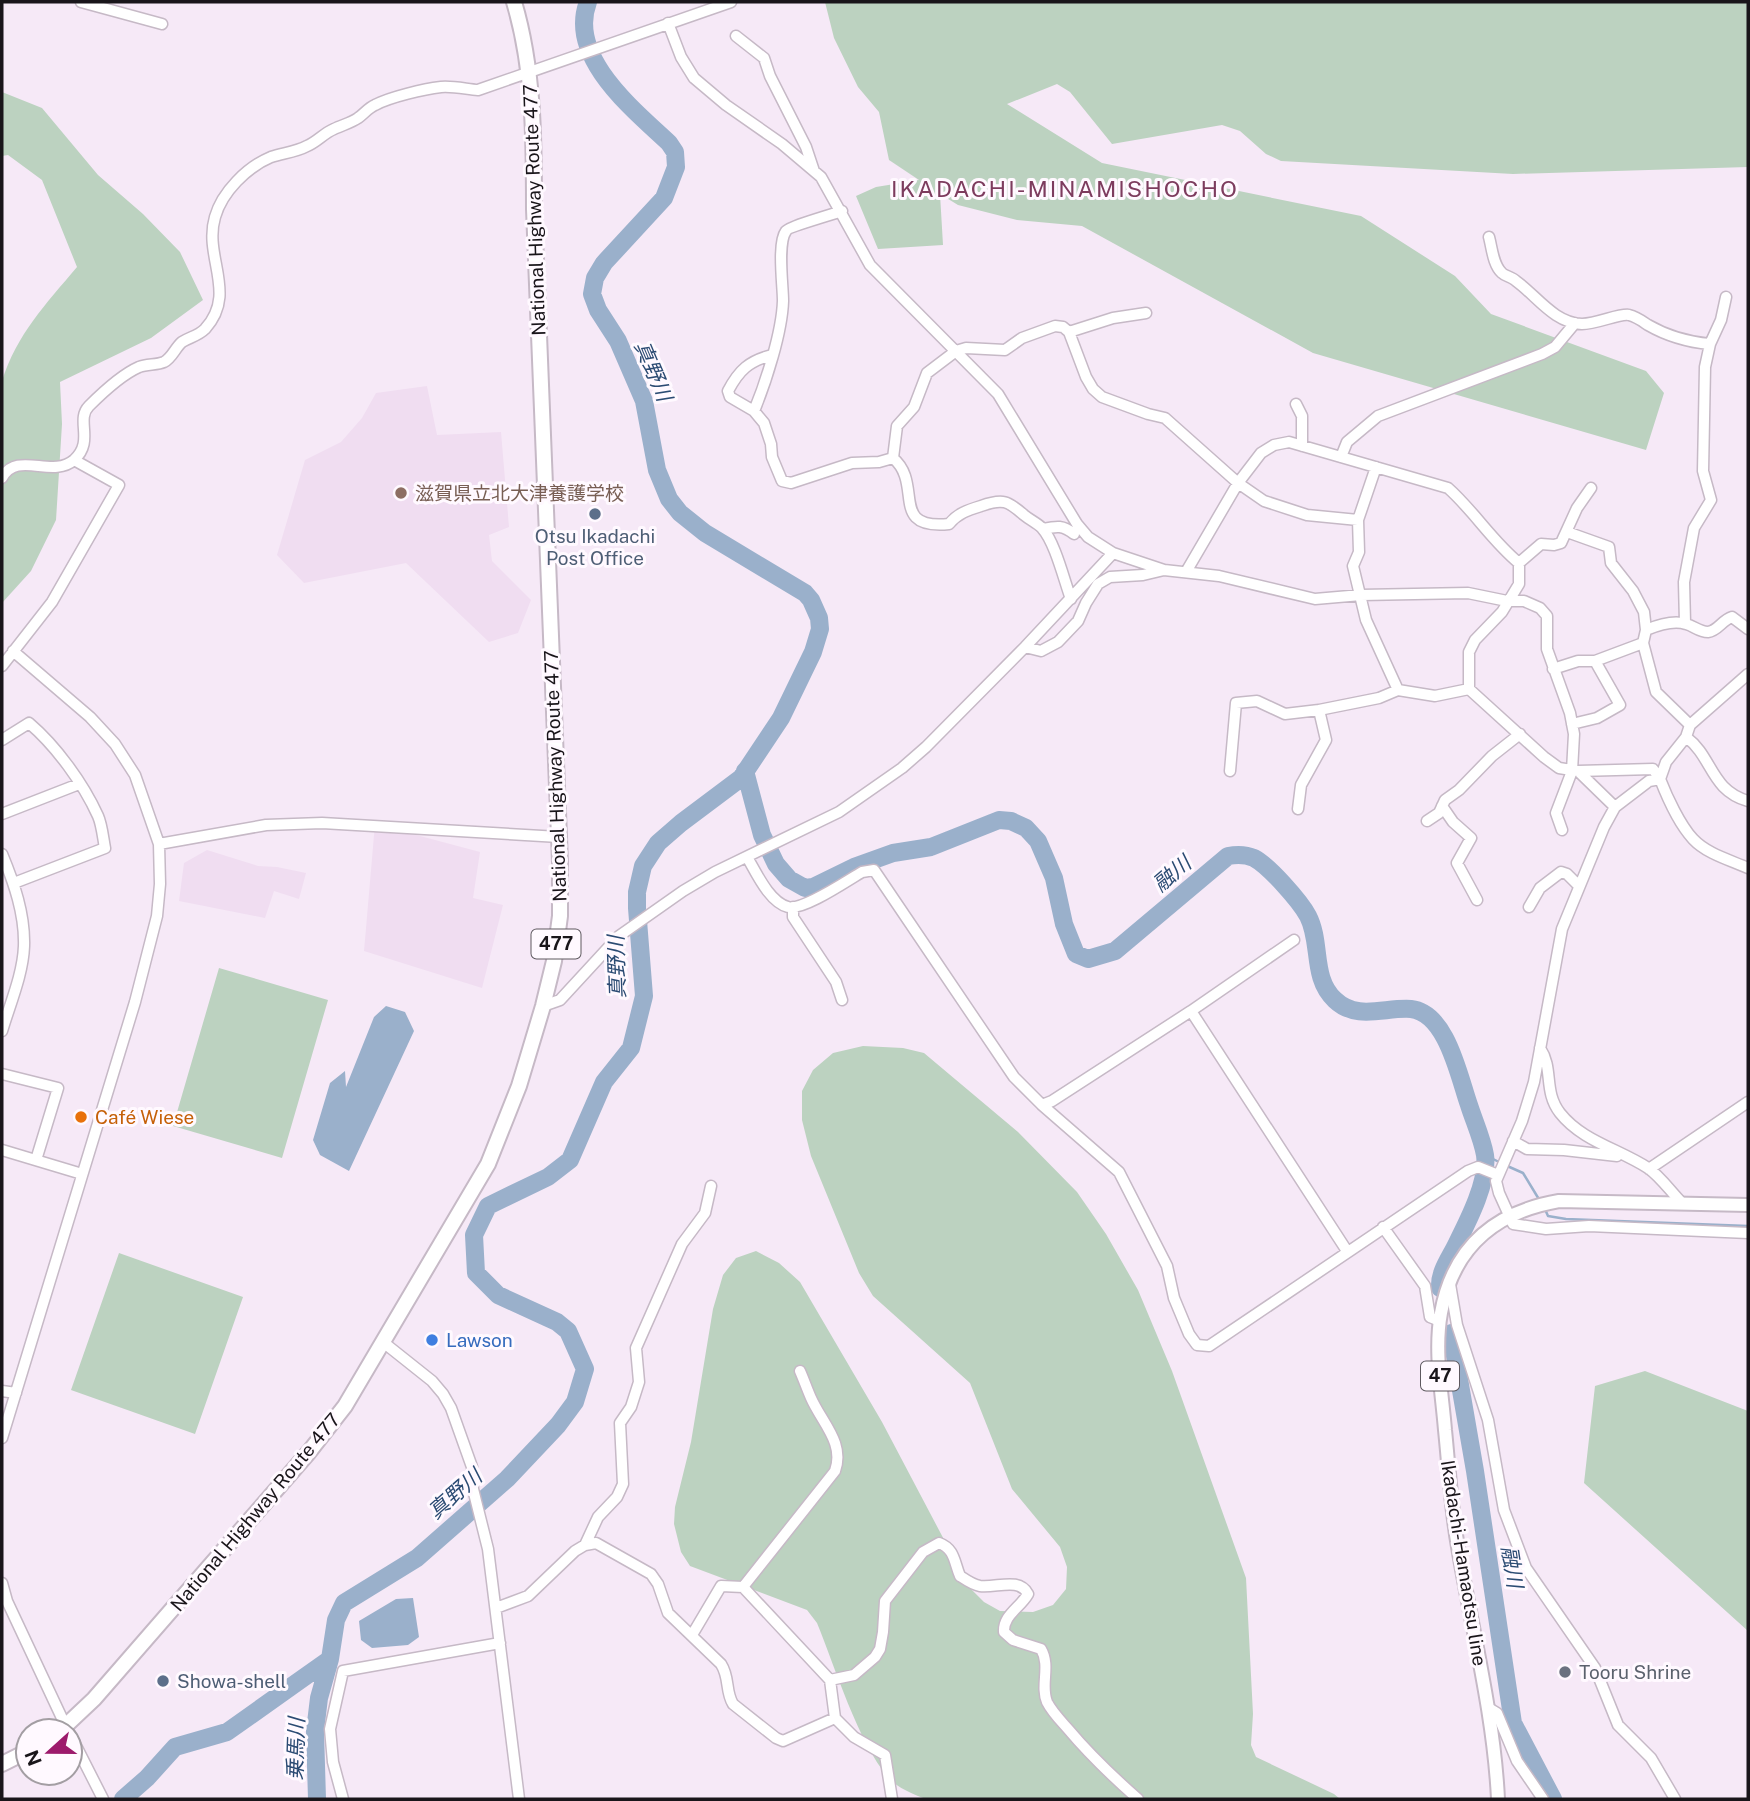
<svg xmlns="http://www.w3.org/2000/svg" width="1750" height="1801" font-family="'Public Sans','Noto Sans JP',sans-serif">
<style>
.built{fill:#f0ddf1}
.green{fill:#bcd2c0}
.water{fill:#9ab0cb}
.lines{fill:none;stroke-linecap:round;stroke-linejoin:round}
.stream{stroke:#9ab0cb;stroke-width:2.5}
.river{stroke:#9ab0cb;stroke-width:18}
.minor-casing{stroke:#c6b9c6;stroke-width:13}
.major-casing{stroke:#c6b9c6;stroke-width:16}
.highway-casing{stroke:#c6b9c6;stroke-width:18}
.minor{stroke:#fff;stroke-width:10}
.major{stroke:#fff;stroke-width:12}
.highway{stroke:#fff;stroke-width:14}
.education-dot{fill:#8d6e63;stroke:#fff9ff;stroke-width:2.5}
.service-dot{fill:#5c6f8a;stroke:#fff9ff;stroke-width:2.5}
.food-dot{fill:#e8710a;stroke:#fff9ff;stroke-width:2.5}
.shop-dot{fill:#3f7fe0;stroke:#fff9ff;stroke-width:2.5}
.worship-dot{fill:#6b7280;stroke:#fff9ff;stroke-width:2.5}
.labels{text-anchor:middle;stroke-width:6;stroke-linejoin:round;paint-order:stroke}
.shield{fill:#fff9ff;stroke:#5e595f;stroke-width:2}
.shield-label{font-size:18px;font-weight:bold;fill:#19151a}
.street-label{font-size:19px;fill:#19151a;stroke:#fff9ff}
.education-label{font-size:19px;fill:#785e54;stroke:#fff9ff;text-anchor:start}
.service-label{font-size:19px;fill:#4e5e75;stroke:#fff9ff}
.food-label{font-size:19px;fill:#c56008;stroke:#fff9ff;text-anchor:start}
.shop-label{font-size:19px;fill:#366cbe;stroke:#fff9ff;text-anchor:start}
.worship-label{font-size:19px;fill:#5b616d;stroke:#fff9ff;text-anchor:start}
.water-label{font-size:21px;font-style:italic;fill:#2b4b73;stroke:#fff9ff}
.quarter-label{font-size:23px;letter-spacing:2px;fill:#7d3c5e;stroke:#fff9ff}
</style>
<rect width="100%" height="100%" fill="#f6e9f7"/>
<path class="built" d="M427 386 437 435 501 432 509 527 489 535 492 561 531 600 518 633 489 642 406 563 304 583 277 555 305 460 341 442 362 418 376 393Z
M375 824 480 852 473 898 503 905 482 988 364 951Z
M207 850 258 866 277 867 306 873 299 899 274 891 265 918 179 901 184 863Z"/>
<path class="green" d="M825 2H1748V167L1513 174 1281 161 1266 154 1240 131 1222 125 1112 144 1070 92 1057 84 1007 104 1102 163 1361 216 1455 276 1491 314 1646 371 1664 393 1646 450 1313 353 1082 226 1017 220 958 205 940 194 943 245 878 249 856 196 876 187 919 180 889 160 879 112 858 87 834 38Z
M2 92 42 108 98 175 143 214 180 252 203 300 151 338 60 382 62 424 56 520 31 571 2 603V381C17 334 45 305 77 267L42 180 8 155 2 156Z
M219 968 328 1000 282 1158 173 1126Z
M863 1046 903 1048 924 1053 1018 1132 1077 1192 1106 1234 1138 1290 1172 1371 1246 1578 1253 1714 1251 1745 1256 1757 1334 1794 1340 1799H926C913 1794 897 1788 888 1777 858 1742 835 1667 817 1623L807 1610 690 1566 681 1552 674 1524 675 1507 691 1442 713 1309 723 1275 736 1258 756 1251 779 1263 800 1282 882 1422 969 1587 984 1602 1000 1611 1033 1612 1053 1605 1066 1589 1067 1567 1060 1547 1012 1489 970 1383 873 1296 859 1273 811 1156 802 1120V1091L813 1070 833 1053Z
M119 1253 243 1297 195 1434 71 1390Z
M1645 1371 1748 1411V1631L1584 1483 1595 1386Z"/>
<path class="water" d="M386 1006 405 1012 414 1031 349 1171 320 1155 313 1140 330 1083 345 1071 346 1087 374 1017Z
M413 1598 419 1637 408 1645 372 1648 361 1640 359 1621 396 1599Z"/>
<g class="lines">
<path class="stream" d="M1485 1155 1499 1162
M1505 1165 1523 1173 1540 1201
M1544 1207 1548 1216 1566 1219 1748 1226"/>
<path class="river" d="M745 771 762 835 776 864 789 879 805 888 813 887 854 867 893 853 931 847 999 820 1011 821 1026 828 1038 841 1054 878 1064 924 1076 954 1088 959 1115 951 1228 856C1238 854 1245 854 1254 858 1269 866 1300 901 1308 916 1322 943 1311 978 1335 1000 1357 1021 1385 1007 1411 1009 1447 1013 1459 1077 1469 1105 1474 1121 1482 1138 1485 1155 1489 1182 1466 1225 1454 1249 1447 1262 1439 1274 1440 1288
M1451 1333 1475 1471 1513 1723 1553 1799
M123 1799 147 1778 175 1747 227 1732 330 1659
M317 1799 315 1731 319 1698 330 1659 336 1620 344 1603 417 1558 507 1479 558 1425 575 1402 585 1369 568 1331 557 1322 498 1295 476 1273 474 1235 488 1206 548 1177 570 1160 604 1082 631 1048 644 996 637 908V892L643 866 658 843 681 823 741 778 781 718 813 652 820 629 819 618 811 600 805 593 705 533 680 513 669 499 657 470 644 401 618 341 598 310 592 294 595 278 604 263 664 198 676 167 675 152 669 143C634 110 567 57 588 2"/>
<g class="minor-casing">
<path id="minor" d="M81 2 162 24
M668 23 681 57 694 78 726 105 782 144 821 177 870 265 998 394 1077 524 1088 537 1113 553 1164 570 1219 576 1315 599 1361 595 1468 593 1507 601H1524L1540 608 1547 616V649L1570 713 1574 734 1572 771 1556 813 1562 830
M736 36 764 58 770 76 806 147 814 171
M1489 237C1492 248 1493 265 1502 273 1505 276 1512 277 1516 281 1537 296 1554 323 1582 324 1597 324 1620 313 1629 315 1637 317 1642 321 1648 325 1667 336 1688 342 1710 344
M1069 332 1113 318 1146 313
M772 355C749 361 739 370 728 391L730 397 754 411 764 423 771 444 772 457 782 481 791 483 852 463 879 462 893 458C924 484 888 530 949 524 958 513 968 510 981 506 1003 498 1008 501 1024 515 1030 520 1037 523 1042 528 1055 542 1064 580 1071 599
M1296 404 1302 416V446
M754 411C766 382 782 332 783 301 783 285 777 243 786 231 788 227 833 214 842 211
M1341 457 1347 442 1378 416 1542 354 1555 347 1575 323
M893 458 897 426 914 407 927 373 956 351 966 348 1005 350 1022 338 1055 326 1063 327 1069 332 1086 377 1093 389 1102 397 1148 414 1165 418 1238 483 1264 501 1307 515 1358 520
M1376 467 1358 520 1359 552 1353 566 1366 620 1398 690
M2 478C17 450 52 479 74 460 95 441 75 420 89 406 101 394 123 374 139 367 147 364 157 365 164 362 172 358 175 348 182 342 190 337 198 336 205 329 238 293 203 257 215 217 222 192 247 167 271 157 283 153 296 152 307 146 317 142 324 133 334 129 342 125 351 123 358 118 364 114 368 108 375 105 390 97 424 89 441 87 453 86 466 89 478 90L731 2
M1043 529C1057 526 1063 525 1074 534
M1567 532 1609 547 1611 563 1633 591 1644 612 1646 630 1643 643 1656 692 1690 725
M1519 563 1541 544 1554 545 1561 543 1577 508 1591 488
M1186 572 1238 483 1261 453 1274 445 1289 442 1448 488C1474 511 1492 541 1519 563V584L1502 612 1475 640 1469 652V689
M1685 623 1684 582 1694 528 1711 500 1703 471 1705 367 1710 344 1721 320 1726 297
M1646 630C1658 625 1674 620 1686 624 1694 626 1699 632 1708 632 1718 631 1722 620 1732 617L1748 629
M1025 647 1041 651 1058 642 1078 621 1086 603 1098 584 1110 577 1143 575 1164 570
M2 666 52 602 119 485 74 460
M1553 669 1578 661H1595L1643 643
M1319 710 1379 698 1398 690 1435 696 1469 689 1544 757 1559 768 1578 771 1653 769 1660 779
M1572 724 1597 718 1620 705 1595 661
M1686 737C1713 757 1710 790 1748 801
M2 740 29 723C56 746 83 783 98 816 102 825 103 838 105 848L14 883
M1230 771 1236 703 1257 701 1285 714 1319 710 1326 740 1301 785 1298 809
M1578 771 1615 807
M1660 779 1666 762 1686 737 1690 725 1748 674
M1442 806 1453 822 1471 838 1457 863 1477 900
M2 814 79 784
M1427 821 1439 813 1445 800 1459 790 1492 756 1520 734
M159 844 266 825 322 823 559 837
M2 854C14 883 25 914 24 946 23 974 10 1004 2 1031
M747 857C756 872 769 902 788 907 803 911 848 880 862 872L874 870 1014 1077 1042 1105 1119 1172 1167 1266 1174 1298 1189 1334 1197 1345 1209 1346 1468 1171 1478 1167 1498 1175
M1748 868C1730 860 1707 854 1693 839 1680 825 1667 797 1660 779L1649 781 1615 807 1604 827 1562 929 1534 1082 1522 1121 1496 1181 1499 1193 1513 1224 1546 1229 1589 1226 1748 1233
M793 907V917L836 982 842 1000
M1529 907 1540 888 1561 872 1567 874 1579 886
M543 1006 560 1000 619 936 683 891 715 872 839 812 902 768 926 747 1025 647 1113 553
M1191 1011 1347 1251
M1540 1048C1554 1069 1543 1091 1560 1113 1582 1141 1619 1149 1648 1168 1660 1176 1671 1192 1682 1203
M2 1074 58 1088 36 1160
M1042 1105 1052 1101 1191 1011 1294 940
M1513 1141 1527 1149 1564 1150 1617 1156
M2 1150 82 1174
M1649 1169 1748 1102
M1383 1227 1425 1286 1430 1317 1440 1321
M1450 1284 1457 1325 1488 1420 1504 1510 1526 1568 1595 1668 1618 1725 1651 1758 1675 1799
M383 1342 432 1381 443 1394 451 1408 472 1467 473 1489 488 1549 519 1799
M2 1391 16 1393
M2 1438 135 1002 157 916 160 884 159 844 135 775 115 744 90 717 13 651
M585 1545 598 1517 617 1497 623 1484 620 1423 631 1407 639 1382 636 1348 682 1244 705 1213 711 1186
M2 1583 7 1601 68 1731
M743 1587 835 1471C845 1443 822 1423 811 1398 807 1389 804 1380 800 1371
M496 1608 528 1596 575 1551 585 1545 596 1543 651 1574 658 1584 668 1613 721 1664C730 1678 725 1691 733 1704L776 1738 783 1741 835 1718
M692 1635 721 1586 743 1587 830 1680 835 1718 854 1737 885 1755 892 1799
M830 1680 854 1675 875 1657 880 1649 883 1632 885 1601 923 1552 939 1543C955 1549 954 1562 960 1576 966 1580 973 1585 980 1586 997 1588 1019 1577 1028 1594 1020 1608 1003 1615 1004 1632L1013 1640 1041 1649C1051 1666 1040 1685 1047 1702 1052 1712 1061 1721 1068 1729 1089 1754 1113 1777 1138 1799
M1487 1707 1497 1713 1517 1761 1543 1799
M70 1734 103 1799
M343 1799 333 1762 330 1729 343 1671 500 1643"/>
</g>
<g class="major-casing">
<path id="major" d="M1498 1799C1494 1715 1472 1630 1458 1547 1451 1508 1449 1469 1445 1430 1442 1392 1434 1351 1441 1313 1453 1247 1495 1212 1559 1201L1748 1205"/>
</g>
<g class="highway-casing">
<path id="highway" d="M60 1731 94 1699 309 1452 345 1406 488 1164 519 1086 543 1006 554 961 560 916V862L534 209C534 139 534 69 514 2
M2 1764 28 1751"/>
</g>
<use href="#minor" class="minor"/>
<use href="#major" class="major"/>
<use href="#highway" class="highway"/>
</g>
<circle class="education-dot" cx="401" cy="493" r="7"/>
<g class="service-dot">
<circle cx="595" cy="514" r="7"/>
<circle cx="163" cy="1681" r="7"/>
</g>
<circle class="food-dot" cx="81" cy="1117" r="7"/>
<circle class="shop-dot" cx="432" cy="1340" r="7"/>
<circle class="worship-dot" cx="1565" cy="1672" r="7"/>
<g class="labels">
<g class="shield">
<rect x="531.5" y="929.5" width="49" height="29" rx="5"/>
<rect x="1421" y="1361.5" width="38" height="29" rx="5"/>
</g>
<g class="shield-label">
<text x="556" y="950">477</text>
<text x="1440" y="1382">47</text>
</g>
<g class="street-label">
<text transform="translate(534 210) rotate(-92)" y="7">National Highway Route 477</text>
<text transform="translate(555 776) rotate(-92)" y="7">National Highway Route 477</text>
<text transform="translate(255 1512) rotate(-50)" y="7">National Highway Route 477</text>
<text transform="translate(1464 1563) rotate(81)" y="7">Ikadachi-Hamaotsu line</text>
</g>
<g class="education-label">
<text x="415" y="500">滋賀県立北大津養護学校</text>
</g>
<g class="service-label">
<text x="595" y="543">Otsu Ikadachi<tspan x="595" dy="22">Post Office</tspan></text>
<text x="177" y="1688" text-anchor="start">Showa-shell</text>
</g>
<g class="food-label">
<text x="95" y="1124">Café Wiese</text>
</g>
<g class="shop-label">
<text x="446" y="1347">Lawson</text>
</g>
<g class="worship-label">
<text x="1579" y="1679">Tooru Shrine</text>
</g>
<g class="water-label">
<text transform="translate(653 371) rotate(67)" y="7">真野川</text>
<text transform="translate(1172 874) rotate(-40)" y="7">融川</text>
<text transform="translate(617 967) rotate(-92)" y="7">真野川</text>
<text transform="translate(455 1494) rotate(-41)" y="7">真野川</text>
<text transform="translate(1512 1567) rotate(81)" y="7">融川</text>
<text transform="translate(296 1749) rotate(-88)" y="7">乗馬川</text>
</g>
<g class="quarter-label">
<text x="1065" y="197">IKADACHI-MINAMISHOCHO</text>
</g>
</g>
<rect width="1750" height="1801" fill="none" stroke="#19151a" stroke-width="7"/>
<g transform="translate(49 1752) rotate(249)"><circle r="33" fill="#fff9ff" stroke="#a39ea3" stroke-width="2"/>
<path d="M0-5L12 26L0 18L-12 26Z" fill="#9d1a6c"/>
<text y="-10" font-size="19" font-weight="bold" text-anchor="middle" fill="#19151a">N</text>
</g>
</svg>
